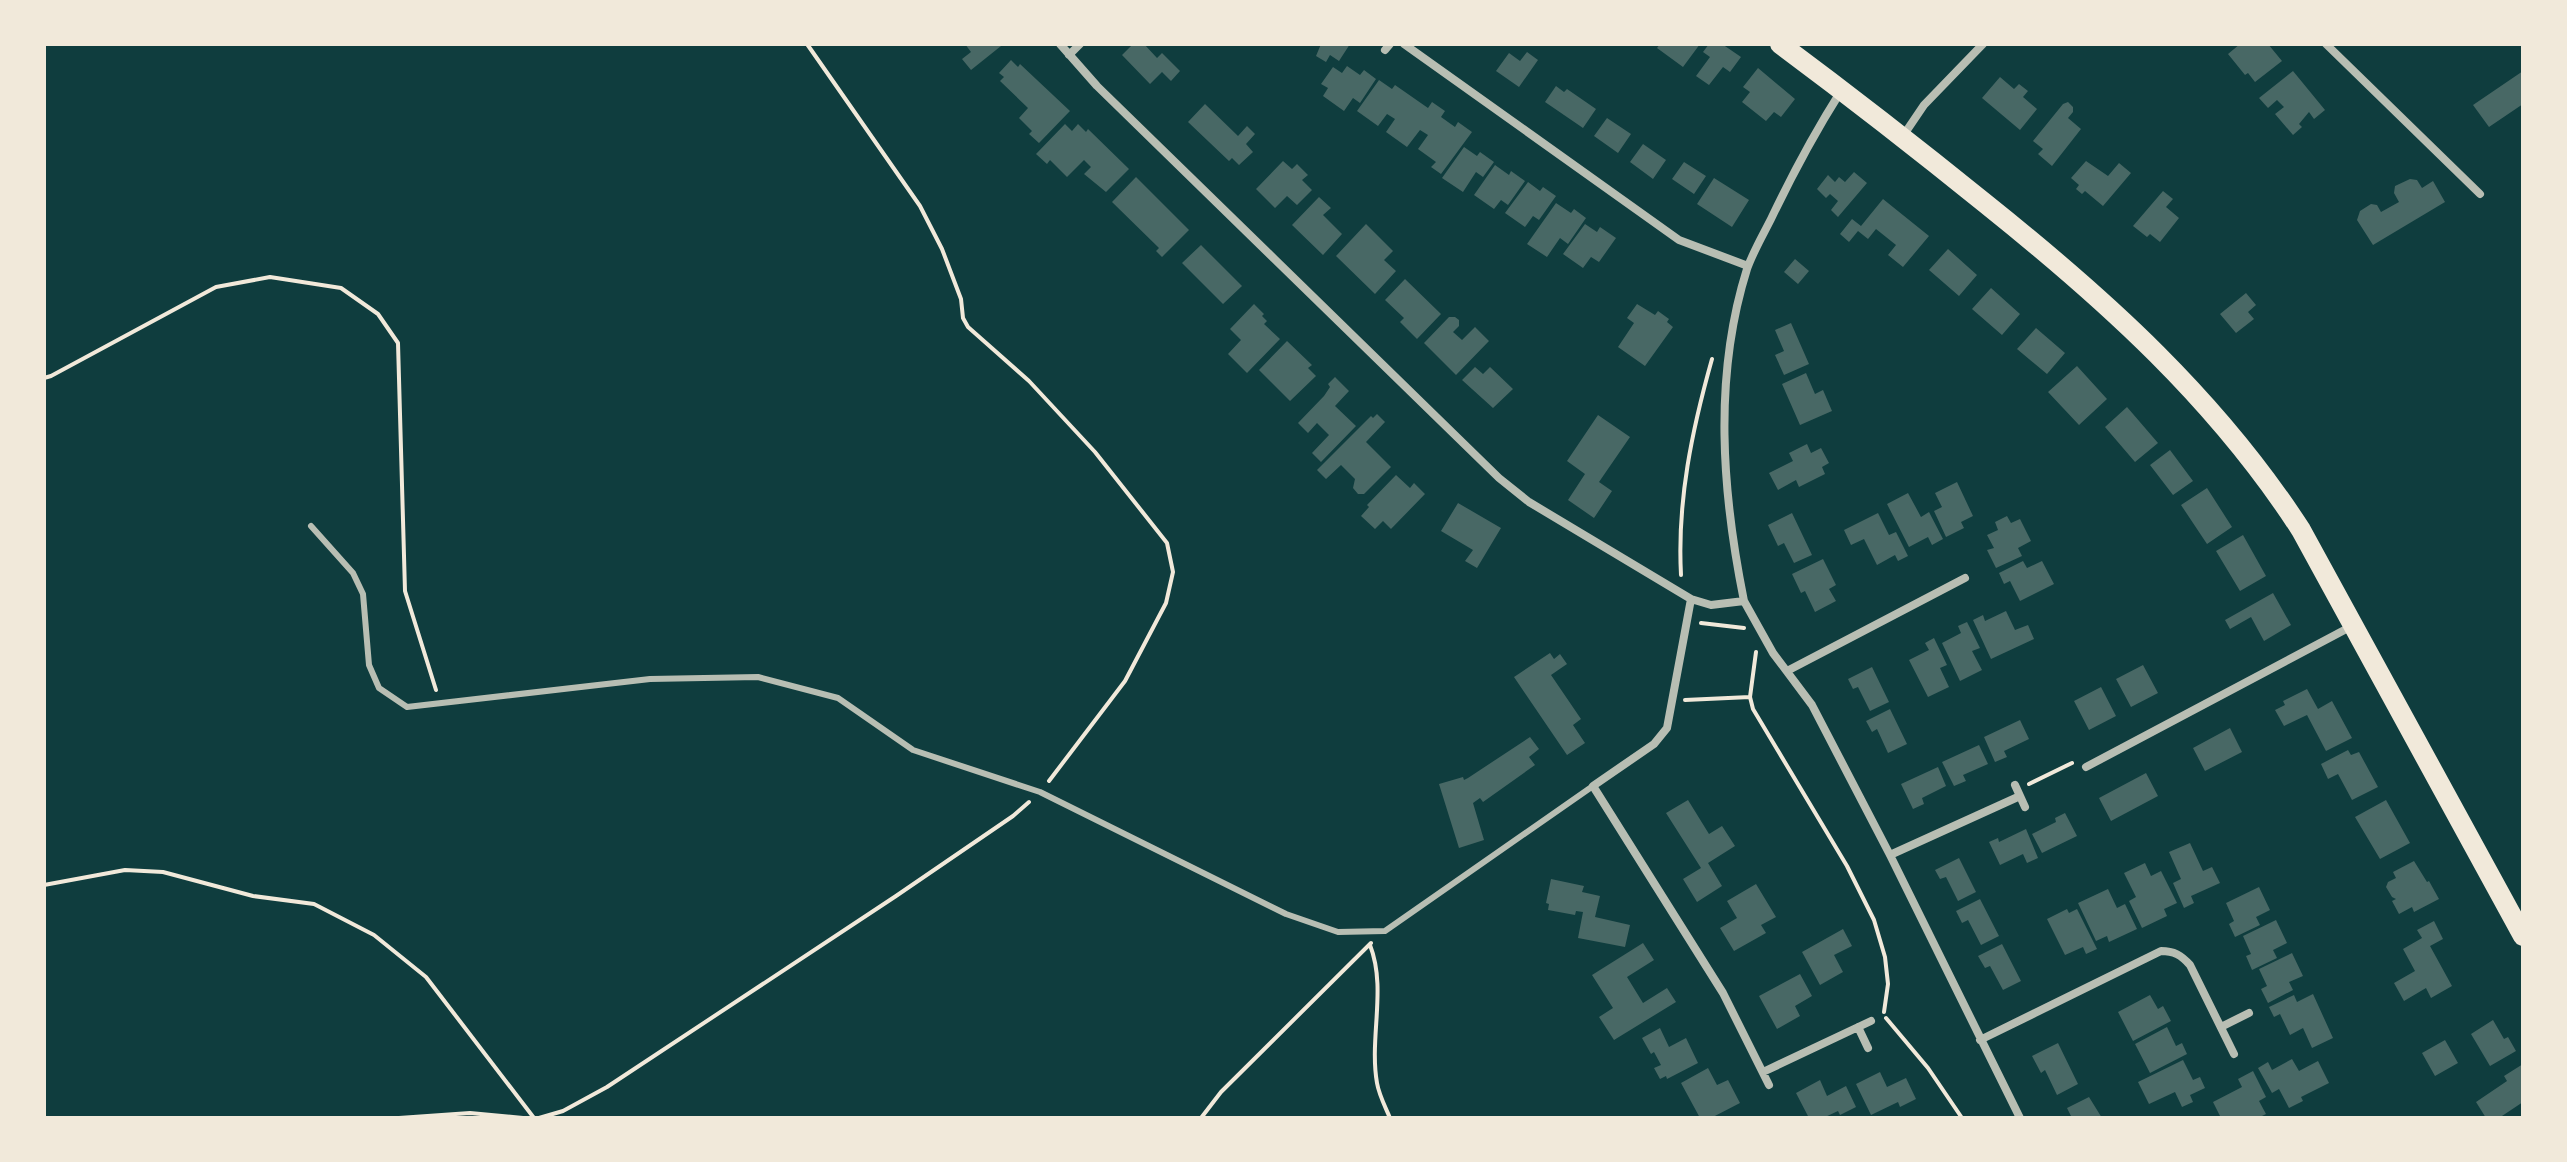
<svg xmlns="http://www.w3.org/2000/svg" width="2567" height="1162" font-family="'DM Sans',sans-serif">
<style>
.building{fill:#486865}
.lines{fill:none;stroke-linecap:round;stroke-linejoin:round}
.path{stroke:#f1e9da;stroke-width:4}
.service{stroke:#b8beb3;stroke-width:6}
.minor{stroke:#b8beb3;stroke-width:8}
.trunk{stroke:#f1e9da;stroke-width:20}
</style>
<rect width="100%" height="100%" fill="#0f3d3e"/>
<path class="building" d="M965 44H999L1001 46 971 70 962 59 971 52Z
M1133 44H1144L1157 58 1162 53 1180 71 1171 81 1162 72 1150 84 1122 55Z
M1321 44H1350L1339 61 1330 55 1326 62 1316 56Z
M1660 44H1700L1683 67 1657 48Z
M1709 44H1722L1741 57 1730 72 1723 67 1709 85 1696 76 1710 57 1703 52Z
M2240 44H2268L2282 61 2255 82 2248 73 2245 75 2228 54Z
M1527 52 1538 60 1519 87 1496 71 1509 53 1520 61Z
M1011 60 1018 67 1020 64 1070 111 1039 143 1029 134 1032 131 1019 118 1028 108 1000 81 1004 77 999 73Z
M1347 66 1360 75 1364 70 1376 79 1360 103 1353 98 1344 111 1323 96 1328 88 1321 84 1333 67 1342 73Z
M1758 68 1795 99 1781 117 1774 112 1766 121 1742 102 1750 92 1743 87Z
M2293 71 2325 110 2314 119 2309 112 2299 124 2302 127 2293 135 2275 114 2284 107 2277 100 2268 108 2259 98Z
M2523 71V104L2489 127 2473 105Z
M2000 77 2014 89 2019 84 2028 91 2023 97 2037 109 2020 130 1982 98Z
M1379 80 1392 89 1395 85 1428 108 1432 102 1445 111 1441 117 1455 127 1458 122 1472 132 1441 174 1431 167 1436 162 1418 149 1428 135 1420 130 1407 147 1386 132 1395 119 1387 114 1378 126 1357 111Z
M1556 86 1564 92 1567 89 1596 109 1583 128 1545 102Z
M2068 102 2073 107V112L2068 118 2081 129 2052 166 2038 154 2043 149 2033 141 2063 104Z
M1205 104 1238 136 1247 126 1255 134 1246 144 1253 152 1239 165 1232 158 1229 161 1188 122Z
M1607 118 1631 134 1618 153 1594 136Z
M1065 124 1072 131 1078 124 1086 132 1088 129 1129 169 1106 192 1084 174 1091 167 1084 160 1067 177 1050 160 1047 164 1036 154Z
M1643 144 1666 160 1653 179 1630 162Z
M1464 147 1477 156 1480 152 1494 162 1483 177 1476 172 1463 192 1442 178Z
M1283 161 1292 169 1297 164 1308 175 1302 180 1312 190 1297 205 1287 196 1275 208 1256 189Z
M2086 161 2108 176 2119 163 2131 173 2103 206 2085 191 2082 194 2076 189 2079 185 2071 178Z
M1684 162 1706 176 1694 194 1672 179Z
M1495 165 1509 175 1511 171 1525 181 1508 205 1501 200 1494 209 1474 195Z
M1854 172 1867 183 1838 217 1831 210 1838 201 1830 194 1826 198 1817 189 1828 175 1835 182 1839 177 1845 182Z
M1136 177 1189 230 1162 257 1156 251 1159 248 1112 202Z
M1714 178 1749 200 1732 227 1697 204Z
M2410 179 2417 180 2422 188 2433 181 2445 202 2373 245 2357 220 2360 211 2371 204 2377 205 2381 212 2399 202 2394 193 2395 186Z
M1528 182 1540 191 1543 187 1556 196 1539 220 1533 216 1525 227 1505 213Z
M2163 191 2173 199 2166 207 2179 218 2160 242 2150 234 2147 237 2133 226Z
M1319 197 1331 208 1323 215 1342 234 1323 255 1292 225Z
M1883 199 1929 236 1903 267 1888 255 1896 245 1876 229 1868 239 1858 231 1849 242 1840 234 1852 219 1861 226Z
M1556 203 1571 213 1574 209 1586 218 1568 244 1560 238 1547 257 1527 244Z
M1366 224 1393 251 1384 260 1396 271 1375 294 1336 256Z
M1585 224 1597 232 1600 227 1616 238 1599 262 1591 257 1583 268 1563 254Z
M1201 245 1242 286 1223 304 1182 263Z
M1948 249 1977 275 1959 296 1929 270Z
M1795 259 1809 271 1798 284 1784 272Z
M1405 279 1441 314 1417 339 1400 322 1404 318 1385 300Z
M1991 288 2020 314 2002 335 1972 309Z
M2246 293 2256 305 2248 312 2254 319 2236 333 2220 314Z
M1254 304 1264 314 1262 316 1267 321 1264 324 1280 339 1247 373 1228 354 1241 340 1230 329Z
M1637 304 1655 315 1658 311 1669 319 1667 322 1673 327 1645 366 1618 347 1634 323 1627 318Z
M1449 317H1455L1459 320V326L1453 332 1462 340 1475 327 1489 341 1456 375 1424 343Z
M1791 323 1809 364 1784 375 1775 355 1784 351 1775 330Z
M2036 328 2065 353 2047 374 2017 349Z
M1287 341 1312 365 1308 368 1316 376 1290 401 1259 370Z
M2077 366 2107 399 2079 425 2048 392Z
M1475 367 1483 374 1490 367 1513 389 1493 408 1462 380Z
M1806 373 1815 394 1823 390 1832 411 1800 425 1782 384Z
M1335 377 1349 391 1335 406 1356 426 1321 462 1312 453 1329 435 1317 423 1308 433 1298 423 1324 396 1330 387 1328 384Z
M2127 407 2158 443 2135 462 2105 427Z
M1377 414 1385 422 1366 442 1391 467 1364 494H1358L1353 488 1355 479 1341 465 1326 479 1317 470 1371 416 1373 418Z
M1598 415 1630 437 1599 482 1612 491 1594 518 1568 500 1585 474 1567 461Z
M1807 444 1811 453 1821 448 1829 463 1822 467 1825 474 1799 487 1796 480 1778 490 1769 473 1793 461 1789 453Z
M2170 450 2193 481 2173 495 2150 465Z
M1396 475 1410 488 1414 483 1425 494 1391 529 1383 521 1375 529 1361 516 1369 507 1367 505Z
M1957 482 1973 516 1961 522 1964 528 1946 537 1934 511 1942 507 1935 493Z
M2207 488 2232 527 2207 544 2181 505Z
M1908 493 1921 517 1929 512 1943 539 1932 545 1928 537 1909 547 1887 504Z
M1458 503 1501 528 1477 568 1465 561 1473 550 1441 531Z
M1792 513 1812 555 1794 563 1784 543 1778 546 1768 525Z
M1878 513 1889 535 1896 532 1908 556 1898 561 1895 555 1877 565 1864 539 1851 545 1844 530Z
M2007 516 2011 523 2020 519 2031 541 2018 548 2022 556 1996 568 1987 550 1994 548 1987 535 1998 530 1995 522Z
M2243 535 2266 576 2240 591 2216 551Z
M1823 559 1836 585 1829 589 1836 601 1815 612 1805 591 1801 593 1792 574Z
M2023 561 2027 568 2042 561 2054 584 2020 601 2010 581 2004 584 1999 573Z
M2273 593 2291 625 2264 641 2251 617 2230 629 2225 620Z
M2006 611 2015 630 2028 625 2034 639 1991 659 1973 620 1983 615 1985 621Z
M1967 622 1980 648 1972 651 1982 670 1960 681 1942 643 1961 633 1958 626Z
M1934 638 1947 665 1940 668 1949 687 1928 697 1909 660 1929 650 1925 643Z
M1550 653 1554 659 1560 654 1567 664 1551 675 1581 719 1573 725 1585 743 1567 755 1514 677Z
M2143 665 2158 693 2131 707 2116 679Z
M1872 667 1889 702 1870 711 1858 687 1853 689 1848 679Z
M2101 687 2116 716 2089 730 2074 701Z
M2307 689 2318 709 2332 701 2352 738 2326 751 2307 715 2284 726 2275 710 2285 705 2283 701Z
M1890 709 1907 744 1888 753 1877 729 1872 732 1866 721Z
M2020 720 2029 739 2004 751 2007 757 1995 762 1984 737Z
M2230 728 2242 752 2205 771 2193 748Z
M1530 737 1539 749 1529 757 1535 765 1483 802 1480 798 1473 803 1484 840 1459 848 1439 784 1463 777 1464 780 1468 778Z
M1979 745 1988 764 1963 775 1966 781 1954 786 1942 762Z
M2348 750 2351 755 2359 752 2378 787 2352 800 2338 774 2328 779 2321 764Z
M1938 767 1946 786 1922 798 1924 804 1913 809 1901 784Z
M2146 773 2158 796 2111 821 2099 798Z
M1688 800 1709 834 1722 826 1735 846 1708 863 1722 886 1697 902 1683 879 1701 868 1666 813Z
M2386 800 2410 843 2380 859 2355 817Z
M2065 813 2077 836 2042 853 2032 834 2056 822 2055 818Z
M2026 829 2038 858 2027 863 2023 854 2000 865 1989 842 1998 838 1999 842Z
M2190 843 2203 871 2212 867 2220 883 2191 896 2194 903 2184 908 2173 883 2181 879 2169 852Z
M1959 858 1976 892 1958 901 1946 877 1940 879 1935 870Z
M2414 861 2427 882 2429 881 2439 899 2414 912 2412 907 2399 914 2392 901 2396 899 2392 897 2386 887 2388 882 2396 878 2393 872Z
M2145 863 2151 876 2161 871 2177 903 2164 909 2167 916 2142 928 2129 901 2136 897 2124 873Z
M1551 879 1584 886 1582 892 1600 896 1595 917 1630 925 1625 947 1578 938 1583 912 1576 911 1575 915 1548 910 1549 904 1546 903Z
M1756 884 1776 917 1761 925 1766 933 1734 951 1720 928 1737 918 1727 901Z
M2259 887 2270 910 2256 917 2260 925 2235 937 2229 924 2234 921 2226 903Z
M2108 889 2117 908 2125 904 2137 929 2109 942 2107 936 2096 941 2078 903Z
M1980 899 1999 936 1981 945 1968 920 1962 923 1956 911Z
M2067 909 2069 913 2077 909 2097 949 2086 954 2083 947 2065 955 2047 919Z
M2276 920 2287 943 2273 950 2277 958 2252 970 2246 956 2251 954 2243 936Z
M2434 921 2443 939 2430 946 2452 986 2431 998 2426 988 2404 1001 2394 983 2415 971 2403 949 2422 938 2417 930Z
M1843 929 1852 946 1834 955 1843 972 1820 985 1802 952Z
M1643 943 1654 960 1627 977 1643 1003 1667 988 1676 1002 1614 1040 1599 1017 1613 1008 1592 975Z
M2002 944 2021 981 2003 990 1990 966 1985 968 1978 956Z
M2292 953 2303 976 2289 982 2293 990 2268 1003 2261 989 2267 986 2259 969Z
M1800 974 1812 996 1795 1006 1800 1016 1777 1029 1759 996Z
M2313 994 2333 1038 2312 1048 2303 1028 2290 1035 2280 1014 2274 1017 2269 1007 2294 995 2297 1002Z
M2150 995 2158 1009 2163 1006 2171 1021 2133 1041 2118 1012Z
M2493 1020 2504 1039 2508 1037 2516 1051 2490 1066 2471 1034Z
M2167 1027 2176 1046 2182 1043 2187 1054 2150 1073 2135 1044Z
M1660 1028 1669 1047 1686 1038 1698 1063 1667 1079 1666 1076 1660 1079 1654 1068 1661 1065 1654 1052 1651 1054 1642 1038Z
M2445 1040 2458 1063 2435 1076 2422 1053Z
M2058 1043 2078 1084 2057 1095 2045 1070 2041 1073 2032 1056Z
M2292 1059 2299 1071 2318 1061 2329 1083 2301 1097 2303 1101 2289 1108 2279 1089 2272 1093 2258 1068 2268 1062 2272 1070Z
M2183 1060 2193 1080 2200 1077 2205 1088 2190 1095 2193 1102 2182 1107 2175 1092 2149 1104 2138 1082Z
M2523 1064V1102L2499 1118H2486L2476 1102 2507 1081 2504 1076Z
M1708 1068 1717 1085 1728 1080 1740 1103 1711 1118H1700L1681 1083Z
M2253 1071 2266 1097 2259 1101 2266 1114 2258 1118H2221L2213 1102 2242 1087 2238 1079Z
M1880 1072 1887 1087 1906 1078 1916 1099 1900 1107 1898 1102 1871 1115 1856 1084Z
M1820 1080 1827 1096 1846 1086 1856 1107 1840 1115 1838 1111 1823 1118H1809L1796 1093Z
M2089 1097 2102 1118H2072L2067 1108Z"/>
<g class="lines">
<path class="path" d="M807 44 920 206 942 249 961 299 963 318 968 327 1029 381 1095 452 1167 543 1173 572 1166 603 1125 681 1049 781
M44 378 51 376 216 287 270 277 341 288 378 314 398 343 405 591 436 690
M1681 575C1677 501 1692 430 1712 359
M1701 623 1744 628
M1756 652 1750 697 1753 709 1847 866 1874 920 1885 957 1888 984 1884 1012
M1685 700 1750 697
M2029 784 2072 763
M44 885 125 870 163 872 253 896 314 904 374 935 426 977 534 1118
M1370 945C1387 989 1369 1037 1377 1083 1379 1095 1385 1106 1390 1118
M1886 1018 1928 1068 1962 1118
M399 1118 470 1113 523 1118
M539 1118 563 1111 607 1087 896 896 1013 816 1029 802
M1201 1118 1221 1092 1371 943"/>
<path class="service" d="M311 526 353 573 363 594 369 665 379 688 407 707 650 679 758 677 838 698 913 750 1040 792 1286 914 1338 932 1385 931 1593 786"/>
<path class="minor" d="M1060 44 1097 86 1499 478 1529 502 1691 599
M1404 44 1679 240 1748 266
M2326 44 2480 194
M1385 50 1390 44
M1069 55 1080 44
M1903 136 1924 105 1983 44
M1744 601 1773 653 1812 705 1890 855 2020 1118
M1787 671 1965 578
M2086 767 2352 626
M2015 785 2025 807
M1890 855 2020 796
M1858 1027 1868 1048
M2221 1027 2249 1013
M1980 1040 2161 951C2174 951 2181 955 2190 965L2234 1054
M1763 1072 1871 1021
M1769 1085 1723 993 1593 786 1654 744 1667 728 1691 599 1711 605 1744 601C1722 492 1713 377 1747 269 1753 252 1763 235 1771 219 1792 175 1815 132 1841 91"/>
<path class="trunk" d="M1780 44C1850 96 1918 149 1986 204 2106 300 2217 400 2301 530L2523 936"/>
</g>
<rect width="2567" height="1162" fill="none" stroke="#f1e9da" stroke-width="92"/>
</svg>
